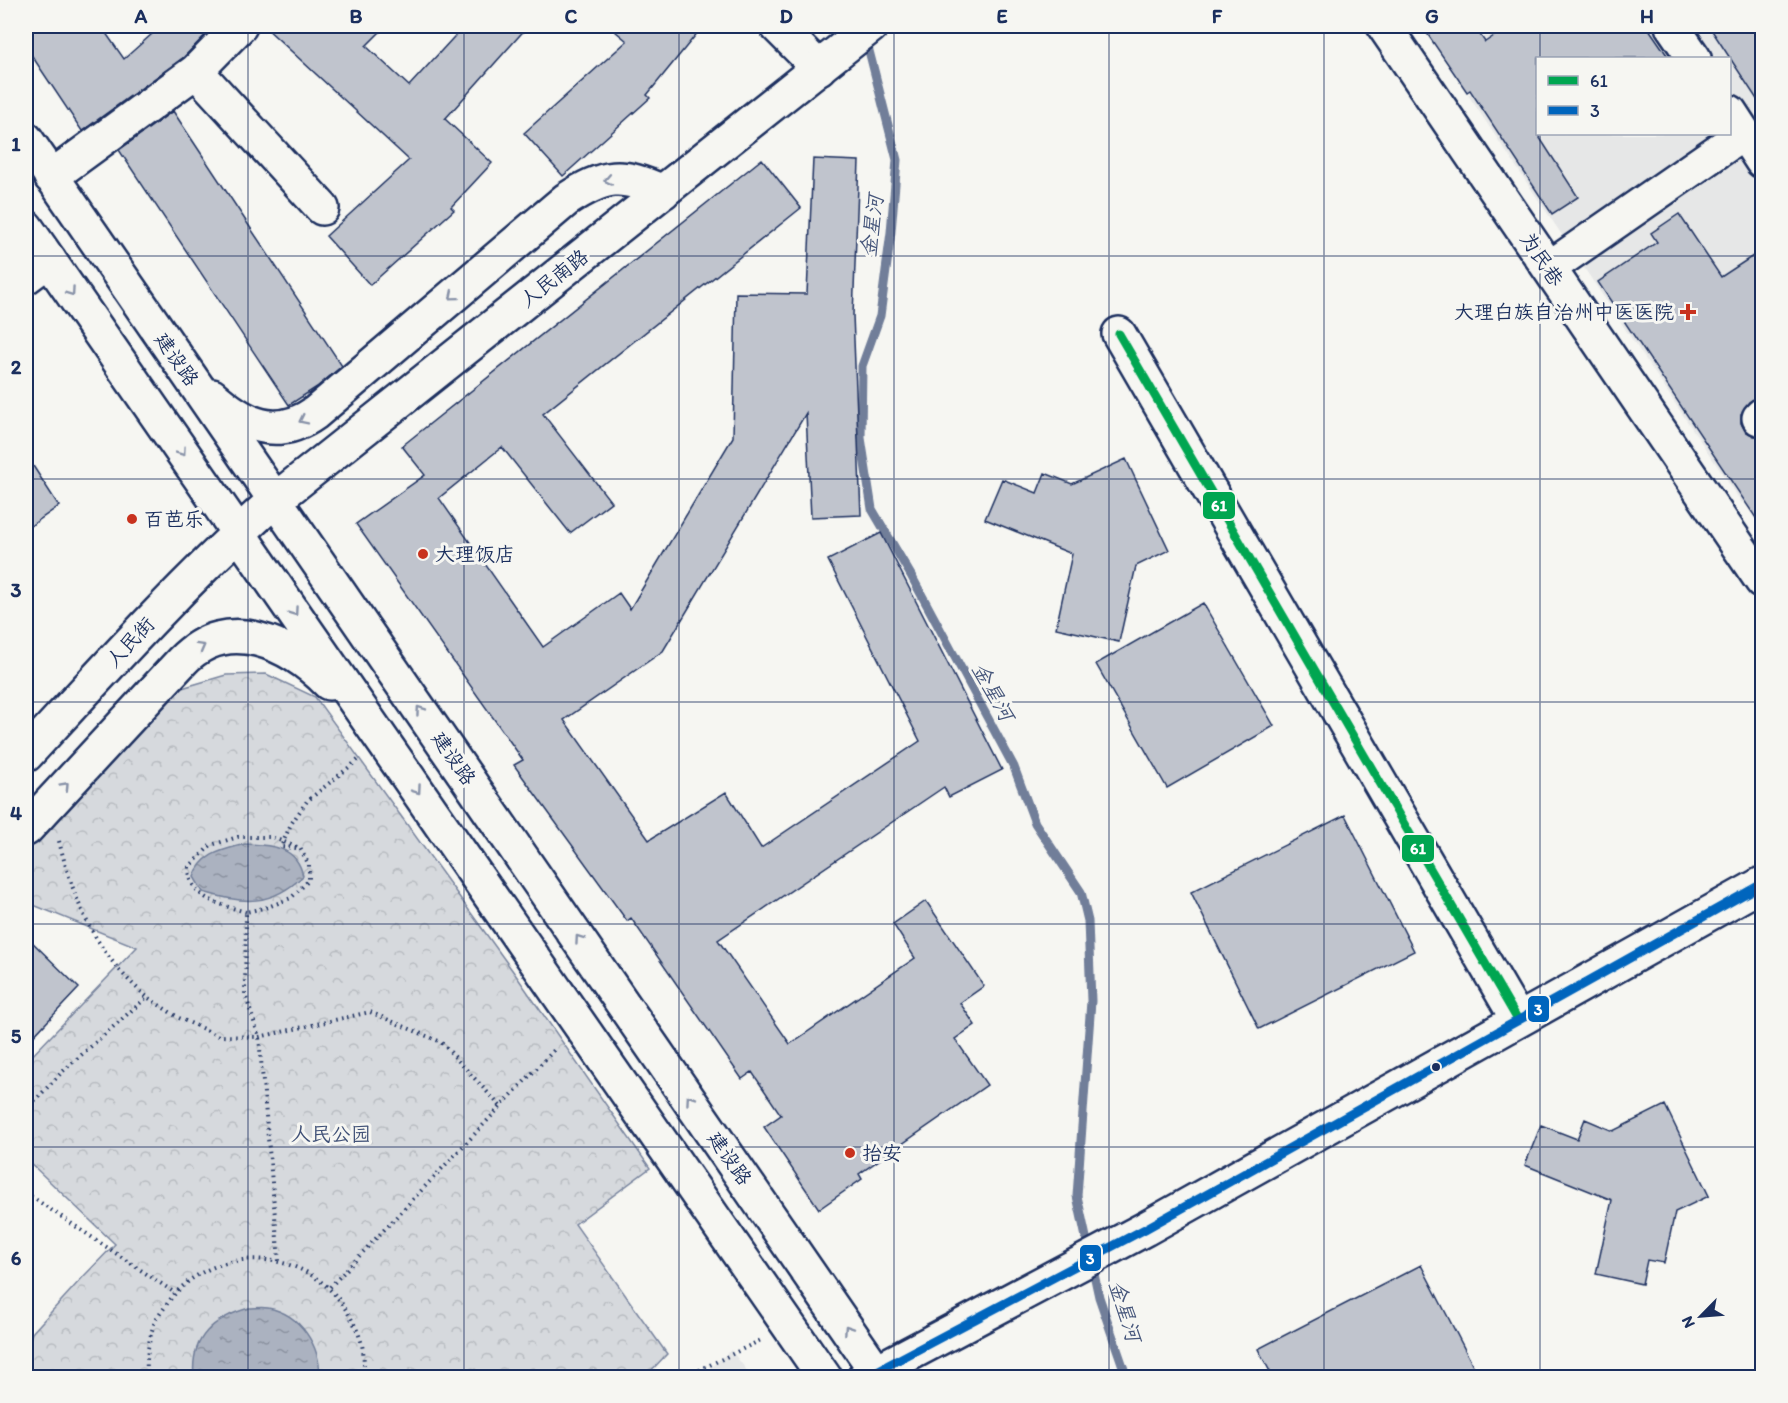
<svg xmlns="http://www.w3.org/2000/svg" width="1788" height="1403" font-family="Itim,'LXGW WenKai TC',sans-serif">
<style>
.built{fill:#e6e7e7;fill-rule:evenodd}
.forest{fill:url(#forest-crowns);stroke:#78849e;stroke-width:1.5}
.water{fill:url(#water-ripples);stroke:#717e99;stroke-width:1.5}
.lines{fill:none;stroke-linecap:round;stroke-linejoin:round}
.stream{stroke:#717e99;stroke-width:9}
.building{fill:#c0c4cd;stroke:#1b2f5e;stroke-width:1.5}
.minor-casing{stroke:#1b2f5e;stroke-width:38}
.major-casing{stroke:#1b2f5e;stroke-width:38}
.path{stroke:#1b2f5e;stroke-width:4;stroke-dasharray:1.5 4.5;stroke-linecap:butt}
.minor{stroke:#f6f6f2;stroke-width:33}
.major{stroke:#f6f6f2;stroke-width:33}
.bus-1-casing{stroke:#f6f6f2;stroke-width:14}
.bus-2-casing{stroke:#f6f6f2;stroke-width:14}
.bus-1{stroke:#00a651;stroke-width:9}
.bus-2{stroke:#0065bd;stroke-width:9}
.oneway{stroke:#8892a8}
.grid{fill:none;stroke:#1b2f5e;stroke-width:1.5;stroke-opacity:0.55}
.poi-dot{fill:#c8321e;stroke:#f6f6f2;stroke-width:2}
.bus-dot{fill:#1b2f5e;stroke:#f6f6f2;stroke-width:2}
.labels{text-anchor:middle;stroke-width:6;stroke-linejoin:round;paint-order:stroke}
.street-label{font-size:20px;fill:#1b2f5e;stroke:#f6f6f2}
.poi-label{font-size:20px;fill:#1b2f5e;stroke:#f6f6f2;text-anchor:start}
.park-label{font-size:20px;fill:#405177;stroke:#f6f6f2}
.water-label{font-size:21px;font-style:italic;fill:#46567b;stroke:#f6f6f2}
.line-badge{stroke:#f6f6f2;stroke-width:2}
.badge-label{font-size:16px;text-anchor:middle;font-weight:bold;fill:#fff}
.neatline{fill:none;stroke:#1b2f5e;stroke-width:2}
.grid-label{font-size:20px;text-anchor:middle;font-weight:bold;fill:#1b2f5e}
</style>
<defs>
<pattern id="forest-crowns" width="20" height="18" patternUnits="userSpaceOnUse" patternTransform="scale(1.5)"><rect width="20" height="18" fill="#d6d9dd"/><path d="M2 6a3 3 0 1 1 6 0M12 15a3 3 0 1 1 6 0" fill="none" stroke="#b7bbc0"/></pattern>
<pattern id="water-ripples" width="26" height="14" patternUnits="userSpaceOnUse" patternTransform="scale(1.5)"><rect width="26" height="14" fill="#abb2c0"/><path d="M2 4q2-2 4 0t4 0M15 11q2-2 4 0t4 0" fill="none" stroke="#8a919f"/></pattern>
</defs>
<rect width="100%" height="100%" fill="#f6f6f2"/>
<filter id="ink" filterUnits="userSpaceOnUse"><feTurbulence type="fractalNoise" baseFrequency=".0167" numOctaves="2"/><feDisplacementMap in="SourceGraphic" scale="12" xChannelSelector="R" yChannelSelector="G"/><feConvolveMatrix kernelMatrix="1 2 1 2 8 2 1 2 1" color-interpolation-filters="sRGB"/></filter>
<g filter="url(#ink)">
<path class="built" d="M1477 26H1762V490L1742 503 1468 95 1506 72ZM1538 58H1730V134H1538Z
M731 1350 752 1377H700Z"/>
<path class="forest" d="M266 674 315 697 515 974 650 1168 575 1224 667 1354 644 1378H26V1352L32 1333 82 1278 115 1244 26 1159V1062L137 947 26 902V848L182 688 226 675Z"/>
<path class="water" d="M245 844C271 845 297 846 303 876 271 907 243 904 203 892L194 877C202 853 223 850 245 844Z
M249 1308C255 1308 262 1307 268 1308 301 1314 320 1346 320 1377H194C190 1337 214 1318 249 1308Z"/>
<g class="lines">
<path class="stream" d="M866 39 897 160 891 232 880 316 862 366 861 438 872 509 912 577 1014 767 1035 823 1081 892 1088 921 1091 1001 1077 1196 1099 1297 1127 1378"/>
</g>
<path class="building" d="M26 26H101L124 59 161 26H214L184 57 82 131 26 47Z
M264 26H386L366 46 409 86 464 26H528L445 119 492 163 451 207 454 210 370 285 326 236 409 160Z
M609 26H703L647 95 650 98 563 176 524 133 627 41Z
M1422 26H1474L1485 42 1509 26H1647L1669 58H1538V135L1578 197 1552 214 1470 90 1467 92Z
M1709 26H1762V107Z
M173 111 342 366 317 387 289 405 119 150Z
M762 159 801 208 543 414 611 502 570 533 502 447 439 498 543 647 619 593 630 609 733 437 736 293 807 294 813 159 859 161 853 315 861 515 811 517 806 413 663 651 564 720 649 840 726 792 761 848 920 741 828 560 881 533 1002 770 949 797 944 787 718 940 790 1044 915 958 893 924 926 901 984 986 960 1003 975 1025 955 1039 987 1085 859 1174 862 1179 819 1209 764 1127 781 1115 752 1072 742 1079 631 918 627 921 514 765 523 760 356 524 425 475 402 446Z
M1679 214 1721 277 1762 250V397H1757L1749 402 1741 414V423L1745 431 1754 436H1762V527L1598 282 1657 242 1651 233Z
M26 455 59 506 26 529Z
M1126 459 1169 550 1136 566 1119 642 1056 628 1072 554 985 519 1002 479 1037 493 1045 473 1072 484Z
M1203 603 1274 726 1167 788 1096 664Z
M1345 815 1414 951 1259 1029 1191 892Z
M26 936 79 988 26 1044Z
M1665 1105 1709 1196 1675 1212 1664 1263 1647 1260 1642 1284 1596 1274 1612 1200 1525 1165 1541 1125 1577 1139 1585 1119 1613 1131Z
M1421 1265 1479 1377H1273L1258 1349Z"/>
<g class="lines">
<g class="minor-casing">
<path id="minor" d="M777 26 819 68
M1384 26 1762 581
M1672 26 1694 58
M196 71 240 26
M1730 112 1762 161
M51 177 196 71 322 208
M1549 268 1744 133
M26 277 49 260
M1119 334 1518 1020
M1759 418 1762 415
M864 1378 1145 1229 1762 884"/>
</g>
<g class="major-casing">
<path id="major" d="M26 139 881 1378
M26 227 825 1378
M212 396C244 424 276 441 315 413L566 200C606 174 621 173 663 192
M26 755C106 668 186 579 275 500L871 26
M26 829 182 661C228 613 290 644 329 683"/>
</g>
<path class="path" d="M59 841C75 905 96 954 147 997
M296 848 281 847 291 824 307 801 358 760
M246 912C219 904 189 899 189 867L211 845 238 837H271L300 848 309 865V880L291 898 268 907 246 912 245 994 259 1037 279 1261
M26 1110 62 1072 147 997 179 1018 219 1036 259 1037 370 1012 441 1042 501 1107
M26 1193 175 1293
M330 1287 556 1048
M147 1378C146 1359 148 1342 154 1324 157 1317 163 1310 167 1304 207 1246 297 1244 340 1301 350 1315 360 1332 363 1350 364 1359 364 1368 364 1378
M683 1378 761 1340"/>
<use href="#minor" class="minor"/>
<use href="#major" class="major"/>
<g class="bus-1-casing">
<path id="bus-1" d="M1119 334 1518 1020"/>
</g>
<g class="bus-2-casing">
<path id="bus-2" d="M864 1378 1145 1229 1762 884"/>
</g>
<use href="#bus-1" class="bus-1"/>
<use href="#bus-2" class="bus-2"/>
</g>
<defs><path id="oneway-chevron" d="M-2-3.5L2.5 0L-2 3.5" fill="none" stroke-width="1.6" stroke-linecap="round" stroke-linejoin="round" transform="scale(1.5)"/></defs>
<g class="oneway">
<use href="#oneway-chevron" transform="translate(608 180) rotate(169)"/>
<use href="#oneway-chevron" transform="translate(71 292) rotate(55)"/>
<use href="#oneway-chevron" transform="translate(453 296) rotate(140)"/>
<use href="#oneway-chevron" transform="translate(303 420) rotate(154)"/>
<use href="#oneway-chevron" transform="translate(182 452) rotate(55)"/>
<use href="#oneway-chevron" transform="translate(294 612) rotate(55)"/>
<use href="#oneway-chevron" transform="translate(201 647) rotate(-29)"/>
<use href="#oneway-chevron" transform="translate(420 710) rotate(-125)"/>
<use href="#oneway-chevron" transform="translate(65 786) rotate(-47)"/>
<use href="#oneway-chevron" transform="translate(417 790) rotate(55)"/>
<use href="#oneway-chevron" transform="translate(579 939) rotate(-125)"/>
<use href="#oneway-chevron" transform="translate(690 1099) rotate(-125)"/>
<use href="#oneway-chevron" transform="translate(848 1329) rotate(-124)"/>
</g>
</g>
<path class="grid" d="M248 26V1378M464 26V1378M679 26V1378M894 26V1378M1109 26V1378M1324 26V1378M1540 26V58M1540 134V1378M26 256H1762M26 479H1762M26 702H1762M26 924H1762M26 1147H1762"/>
<g class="poi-dot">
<path d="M1685 303h6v6h6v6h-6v6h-6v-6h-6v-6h6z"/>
<circle cx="132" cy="519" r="6"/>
<circle cx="423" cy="554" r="6"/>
<circle cx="850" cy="1153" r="6"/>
</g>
<circle class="bus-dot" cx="1436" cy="1067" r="5"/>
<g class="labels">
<g class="street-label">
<text transform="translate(1542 259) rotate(56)" y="7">为民巷</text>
<text transform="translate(554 278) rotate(-38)" y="7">人民南路</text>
<text transform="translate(177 359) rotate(55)" y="7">建设路</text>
<text transform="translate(130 642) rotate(-47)" y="7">人民街</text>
<text transform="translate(454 758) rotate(55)" y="7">建设路</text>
<text transform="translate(730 1158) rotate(55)" y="7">建设路</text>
</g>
<g class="poi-label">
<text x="1674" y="319" text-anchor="end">大理白族自治州中医医院</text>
<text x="144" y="526">百芭乐</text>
<text x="435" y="561">大理饭店</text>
<text x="862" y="1160">抬安</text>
</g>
<g class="park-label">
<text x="331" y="1141">人民公园</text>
</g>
<g class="water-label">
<text transform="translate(872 226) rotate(-83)" y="7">金星河</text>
<text transform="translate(993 692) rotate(61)" y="7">金星河</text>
<text transform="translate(1125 1311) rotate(73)" y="7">金星河</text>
</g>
</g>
<g class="line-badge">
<rect x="1202" y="491" width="34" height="29" rx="6" fill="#00a651"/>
<rect x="1401" y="834" width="34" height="29" rx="6" fill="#00a651"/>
<rect x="1527" y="995" width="23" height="28" rx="6" fill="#0065bd"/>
<rect x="1079" y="1244" width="23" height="28" rx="6" fill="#0065bd"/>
</g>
<g class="badge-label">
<text x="1219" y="511">61</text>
<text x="1418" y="854">61</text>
<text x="1538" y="1015">3</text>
<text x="1090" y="1264">3</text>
</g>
<rect width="1788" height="1403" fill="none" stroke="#f6f6f2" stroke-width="66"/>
<rect x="1536" y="57" width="195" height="78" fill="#f6f6f2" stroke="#9ea6b7" stroke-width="1.5"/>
<rect x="1548" y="76" width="30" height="9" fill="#00a651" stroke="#9ea6b7" stroke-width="1.5"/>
<text x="1590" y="87" font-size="18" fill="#1b2f5e">61</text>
<rect x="1548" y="106" width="30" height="9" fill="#0065bd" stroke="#9ea6b7" stroke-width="1.5"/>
<text x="1590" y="117" font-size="18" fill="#1b2f5e">3</text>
<g transform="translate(1701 1316) rotate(245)" stroke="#f6f6f2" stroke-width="4.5" paint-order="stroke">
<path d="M0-4.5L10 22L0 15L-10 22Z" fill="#1b2f5e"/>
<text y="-9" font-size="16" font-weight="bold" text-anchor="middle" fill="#1b2f5e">N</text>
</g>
<rect x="33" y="33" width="1722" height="1337" class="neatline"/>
<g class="grid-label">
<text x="141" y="23">A</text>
<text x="356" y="23">B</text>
<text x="571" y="23">C</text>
<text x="786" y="23">D</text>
<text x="1002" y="23">E</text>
<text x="1217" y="23">F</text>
<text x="1432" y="23">G</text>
<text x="1647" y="23">H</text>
<text x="16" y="151">1</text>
<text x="16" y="374">2</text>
<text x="16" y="597">3</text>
<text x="16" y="820">4</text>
<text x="16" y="1043">5</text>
<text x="16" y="1265">6</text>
</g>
</svg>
